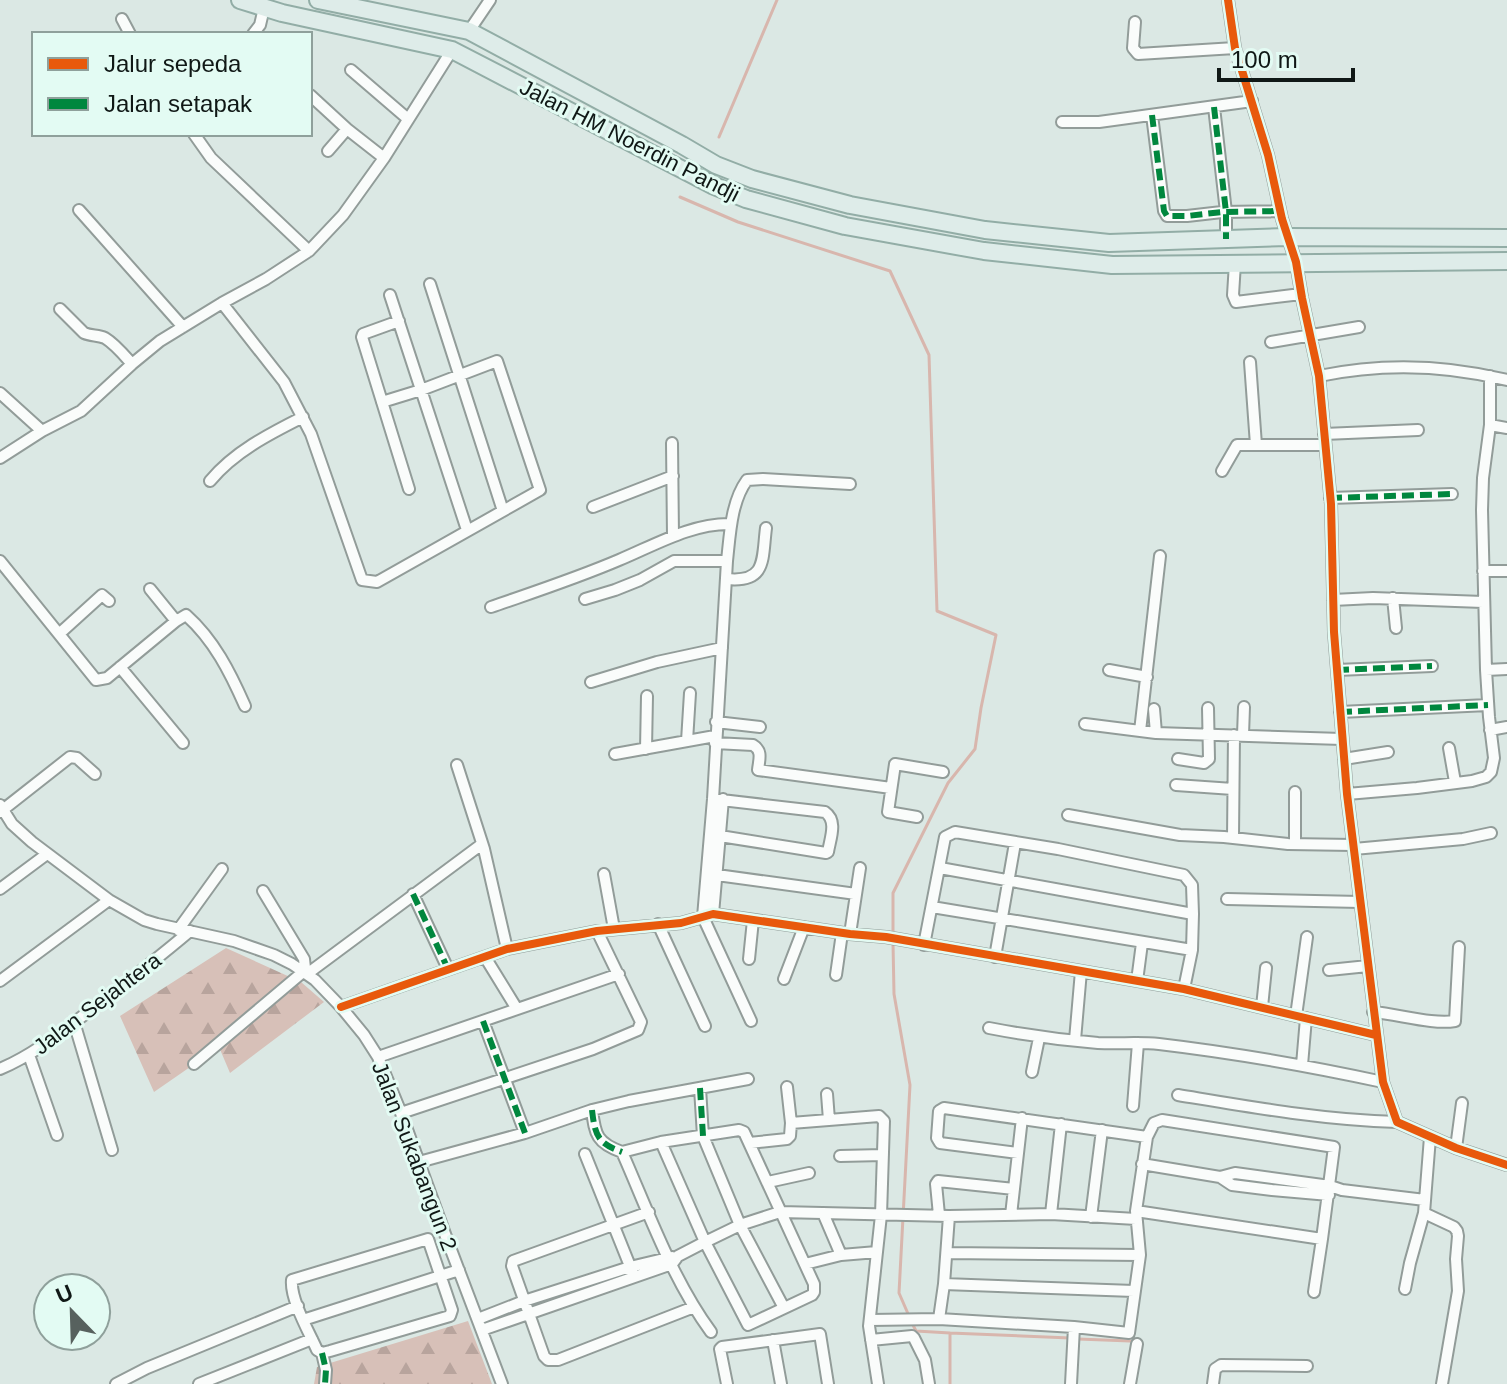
<svg xmlns="http://www.w3.org/2000/svg" width="1507" height="1384" font-family="Arial,sans-serif">
<style>
.forest{fill:url(#forest-firs)}
.lines{fill:none;stroke-linecap:round;stroke-linejoin:round}
.stream{stroke:#d8b6ad;stroke-width:3}
.street-casing{stroke:#929c99;stroke-width:14}
.primary-casing{stroke:#92ada6;stroke-width:20}
.street{stroke:#fafcfb;stroke-width:10}
.primary{stroke:#deece9;stroke-width:16}
.quiet{stroke:#00873e;stroke-width:6;stroke-dasharray:12 6;stroke-linecap:butt}
.cycleway-casing{stroke:#e3fbf3;stroke-width:13}
.cycleway{stroke:#e8590c;stroke-width:8}
.labels{text-anchor:middle;stroke-width:6;stroke-linejoin:round;paint-order:stroke}
.street-label{font-size:22px;fill:#101816;stroke:#e3fbf3}
</style>
<defs>
<pattern id="forest-firs" width="22" height="20" patternUnits="userSpaceOnUse" patternTransform="scale(2)"><rect width="22" height="20" fill="#d7c0b8"/><path d="M5 1l3.5 6h-7zM16 11l3.5 6h-7z" fill="#b8a49d"/></pattern>
</defs>
<rect width="100%" height="100%" fill="#dbe8e4"/>
<path class="forest" d="M226 948 301 982 324 1002 230 1073 219 1047 154 1092 120 1016Z
M468 1321 492 1384H314L317 1367Z"/>
<g class="lines">
<path class="stream" d="M719 137 777 0
M680 197 738 222 890 271 929 355 937 611 996 635 981 708 975 749 948 783 893 893V936
M893 943 894 994 910 1085 899 1293 909 1316
M912 1323 916 1331 950 1333V1384
M950 1333 1070 1338
M1078 1339 1130 1341"/>
<g class="street-casing">
<path id="street" d="M1228 0 1235 48 1268 155 1282 219 1296 262 1302 298 1319 376 1331 504 1334 632 1347 794 1383 1082 1397 1122 1456 1148 1507 1165
M122 19 130 34
M1135 22 1133 48 1138 54 1235 48
M469 31 490 0
M253 34 260 25 264 8
M351 70 408 119
M310 95 347 129 384 158
M1214 107 1226 212V239
M1152 115 1164 211 1167 216H1187L1222 212 1280 211
M1062 122H1099L1252 101
M194 134 211 158 309 251
M328 151 347 129
M79 210 183 327
M1235 263 1233 295 1236 302 1301 294
M430 284 503 511
M390 295 467 530
M222 303 284 382 311 434 362 580 377 582 540 490 497 361 421 390 382 402
M60 309 84 333C91 336 98 335 105 338 115 344 124 355 132 364
M399 321 363 334 362 337 409 489
M1271 342 1359 327
M1250 362 1256 445
M1319 376C1381 363 1446 365 1507 380
M1490 376V425L1507 428
M0 393 42 431
M1324 434 1418 430
M672 443 673 536
M0 458 42 431 81 411 132 364 160 341 222 303 266 279 309 251 343 215 384 158 452 50
M1222 471 1237 445H1325
M210 481C234 452 269 434 303 417
M1330 498 1452 494
M593 507 673 476
M0 561 96 680 107 678 176 621 186 615C214 640 230 672 245 706
M1483 571H1507
M727 579C767 583 762 559 766 528
M150 589 176 621
M1393 598 1396 628
M585 599 615 590 640 580 674 561H727
M1333 600 1373 598 1483 602
M491 607C534 592 577 578 619 560 655 545 692 523 731 524
M59 634 102 595 109 601
M120 667 183 743
M1109 670 1147 677
M1337 670 1432 666
M1486 670 1507 669
M591 682 657 662 722 648
M1154 709 1156 733
M1340 712 1488 705
M716 722 760 727
M1085 724 1156 733 1342 739
M1490 730 1507 727
M1140 731 1160 556
M1243 735 1244 707
M687 741 690 693
M715 743 753 745C763 751 759 760 758 770L891 788
M1449 748 1455 782
M646 749 647 696
M615 754 715 736
M1178 759 1204 763 1209 759 1208 708
M1344 759 1388 752
M457 765 484 849 507 949
M1176 785 1233 789
M1347 794 1417 788 1472 781 1486 777 1491 772 1494 758 1489 717 1486 670 1482 510 1483 478 1490 425
M713 799 825 812C838 821 830 839 828 852L826 853 720 836
M0 805 12 824 32 842 109 900 144 920 157 924 234 941 274 955 292 964 315 980 341 1007 364 1035 378 1057 401 1113 445 1234 502 1384
M0 812 70 757 77 758 95 774
M1068 815 1180 835 1224 837 1288 844 1353 845
M917 817 888 812 895 764 943 772
M1233 838 1234 735
M1295 844V792
M1354 849 1463 839 1491 833
M940 868 1193 914
M604 874 614 929
M717 875 856 894
M0 889 47 854
M413 894 448 969
M1227 899 1360 902
M932 907 1192 950
M713 914 723 799
M658 924 705 1026
M178 930 222 869
M850 934 860 868
M924 945 945 837 955 832 1058 849 1184 875 1192 885 1193 914 1192 950 1184 989
M485 957 517 1009
M995 957 1015 843
M749 959 753 920
M1329 970 1368 966
M307 974 482 844
M836 975 842 933
M784 979 804 927
M0 981 109 900
M1137 981 1142 943
M341 1007 507 949 597 931 681 923 713 914 850 934 886 937 1184 989 1376 1035
M1262 1007 1266 968
M1373 1012C1398 1014 1433 1025 1455 1021L1459 947
M1296 1016 1307 937
M483 1021 525 1133
M751 1021 703 917 713 799 727 561C730 534 731 502 747 480L763 479 850 484
M74 1022 112 1150
M989 1028C1025 1035 1061 1040 1098 1043 1119 1044 1139 1042 1159 1044 1235 1053 1309 1066 1383 1082
M1075 1040 1081 971
M29 1055 57 1135
M378 1057 619 974
M194 1064 303 972 305 968 304 959 263 891
M1302 1065 1306 1018
M0 1069C33 1055 60 1033 88 1012 122 986 157 959 190 931
M1032 1072 1039 1038
M700 1088 703 1136 740 1225 784 1308
M827 1094 829 1120
M1178 1095C1251 1107 1323 1120 1397 1122
M1133 1106 1138 1043
M592 1110C595 1135 597 1143 622 1152
M401 1113 593 1049 638 1030 641 1022 597 931
M791 1123 879 1116 884 1121 881 1215 869 1326 878 1384
M661 1142 705 1242 748 1325 812 1295 814 1292V1284L744 1132 739 1130 661 1142 622 1152C648 1211 672 1279 711 1332
M749 1143 787 1139 790 1136 791 1123 787 1087
M1456 1148 1462 1103
M1018 1153 940 1143 937 1138 939 1111 944 1108 1147 1137
M585 1154 632 1271
M840 1156 883 1155
M419 1162 525 1133 592 1110 629 1101 748 1079
M1142 1164 1220 1177 1232 1185 1272 1190 1329 1195
M1220 1177 1235 1173 1330 1186 1342 1190 1425 1200
M768 1182 809 1173
M649 1212 513 1261 512 1266 544 1356 548 1360H558L694 1307
M823 1213 841 1255
M1424 1213 1454 1227 1457 1231 1458 1236 1456 1259 1458 1291 1442 1384
M1051 1214 1061 1124
M939 1215 936 1184 938 1181 1014 1189
M1011 1215 1022 1118
M949 1216 944 1284 939 1319 1074 1327 1129 1333 1140 1255 1136 1211 1147 1137 1154 1123 1162 1120 1334 1147 1322 1239 1136 1211
M1091 1217 1102 1130
M428 1239 452 1310 450 1316 330 1351 322 1353 317 1350C309 1332 290 1299 292 1280Z
M947 1253 1140 1255
M805 1264 841 1255 877 1252
M944 1284 1134 1291
M1405 1289 1410 1263 1424 1213 1430 1137
M1314 1292 1322 1239
M478 1319 524 1301 630 1267 672 1257
M303 1320 459 1270
M870 1320 939 1319
M482 1330 672 1264 678 1256 705 1242 740 1225 780 1212 949 1216 1051 1214 1136 1219
M773 1340 781 1384
M871 1340 912 1336 914 1338 925 1360 929 1384
M322 1353 326 1370 325 1384
M116 1384 147 1368 298 1306
M199 1384 312 1339
M727 1384 720 1349 722 1347 820 1334 828 1384
M1071 1384 1074 1327
M1130 1384 1137 1344
M1213 1384 1215 1369 1221 1365 1307 1366"/>
</g>
<g class="primary-casing">
<path id="primary" d="M240 0 282 13 452 50 712 185 746 199 845 226 984 251 1112 265 1507 261
M318 0 469 31 682 145 716 165 752 179 850 205 985 230 1109 243 1287 237 1507 238"/>
</g>
<use href="#street" class="street"/>
<use href="#primary" class="primary"/>
<path class="quiet" d="M1214 107 1226 212V239
M1152 115 1164 211 1167 216H1187L1222 212 1280 211
M1330 498 1452 494
M1337 670 1432 666
M1340 712 1488 705
M413 894 448 969
M483 1021 525 1133
M700 1088 703 1136
M592 1110C595 1135 597 1143 622 1152
M322 1353 326 1370 325 1384"/>
<g class="cycleway-casing">
<path id="cycleway" d="M1228 0 1235 48 1268 155 1282 219 1296 262 1302 298 1319 376 1331 504 1334 632 1347 794 1383 1082 1397 1122 1456 1148 1507 1165
M341 1007 507 949 597 931 681 923 713 914 850 934 886 937 1184 989 1376 1035"/>
</g>
<use href="#cycleway" class="cycleway"/>
</g>
<g class="labels">
<g class="street-label">
<text transform="translate(630 140) rotate(27)" y="8">Jalan HM Noerdin Pandji</text>
<text transform="translate(97 1003) rotate(-37)" y="8">Jalan Sejahtera</text>
<text transform="translate(415 1156) rotate(69)" y="8">Jalan Sukabangun 2</text>
</g>
</g>
<rect x="32" y="32" width="280" height="104" fill="#e3fbf3" stroke="#8fa09b" stroke-width="2"/>
<rect x="48" y="58" width="40" height="12" fill="#e8590c" stroke="#8fa09b" stroke-width="2"/>
<text x="104" y="72" font-size="24" fill="#101816">Jalur sepeda</text>
<rect x="48" y="98" width="40" height="12" fill="#00873e" stroke="#8fa09b" stroke-width="2"/>
<text x="104" y="112" font-size="24" fill="#101816">Jalan setapak</text>
<g transform="translate(72 1312) rotate(337)"><circle r="38" fill="#e3fbf3" stroke="#8fa09b" stroke-width="2"/>
<path d="M0-6L14 30L0 20L-14 30Z" fill="#57615e"/>
<text y="-12" font-size="22" font-weight="bold" text-anchor="middle" fill="#101816">U</text>
</g>
<path d="M1219 68v12h134v-12" fill="none" stroke="#101816" stroke-width="4"/>
<text x="1231" y="68" font-size="24" fill="#101816" stroke="#e3fbf3" stroke-width="6" paint-order="stroke">100 m</text>
</svg>
